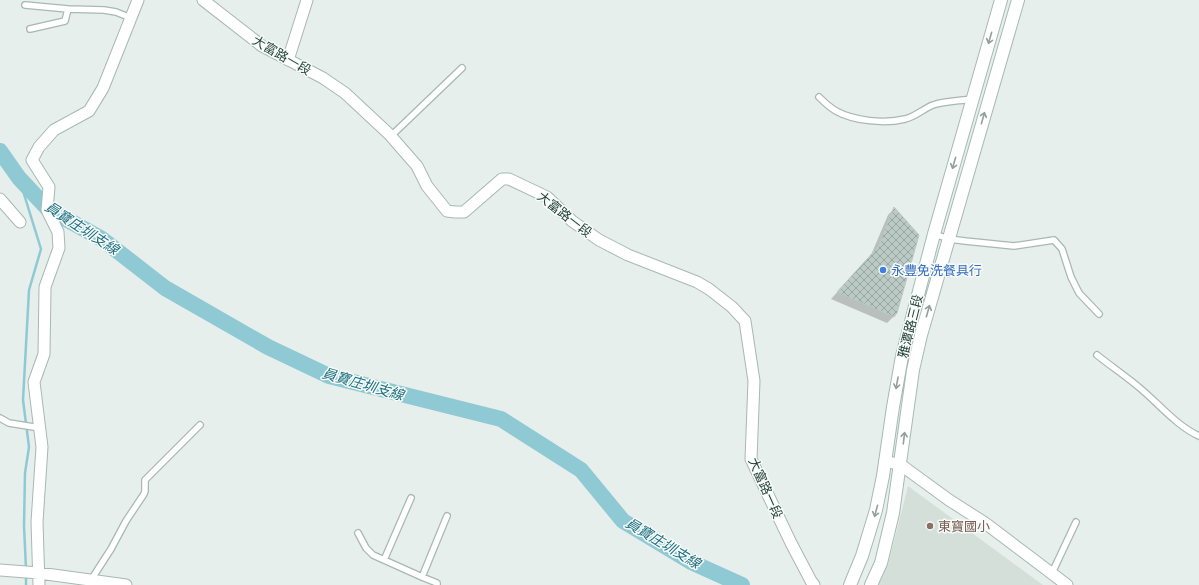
<svg xmlns="http://www.w3.org/2000/svg" width="1199" height="585" font-family="Ubuntu,'Noto Sans TC',sans-serif">
<style>
.built{fill:#d4dfda}
.shadow{fill:#0003}
.lines{fill:none;stroke-linecap:round;stroke-linejoin:round}
.stream{stroke:#8ec9d4;stroke-width:2.5}
.river{stroke:#8ec9d4;stroke-width:16}
.building{fill:url(#building-cross-hatch);stroke:#b8c9c2}
.lane-casing{stroke:#a8b8b2;stroke-width:8}
.street-casing{stroke:#a8b8b2;stroke-width:13}
.secondary-casing{stroke:#a4bbb3;stroke-width:14}
.lane{stroke:#fff;stroke-width:5.5}
.street{stroke:#fff;stroke-width:11}
.secondary{stroke:#fff;stroke-width:12}
.oneway{stroke:#92a09c}
.shop-dot{fill:#3f7fe0;stroke:#f7fbf9;stroke-width:1.5}
.education-dot{fill:#8d6e63;stroke:#f7fbf9;stroke-width:1.5}
.labels{text-anchor:middle;stroke-width:3;stroke-linejoin:round;paint-order:stroke}
.street-label{font-size:13px;fill:#24423a;stroke:#f7fbf9}
.shop-label{font-size:13px;fill:#366cbe;stroke:#f7fbf9;text-anchor:start}
.education-label{font-size:13px;fill:#785e54;stroke:#f7fbf9;text-anchor:start}
.water-label{font-size:14px;font-style:italic;fill:#1c6f80;stroke:#f7fbf9}
</style>
<defs>
<pattern id="building-cross-hatch" width="8" height="8" patternUnits="userSpaceOnUse"><rect width="8" height="8" fill="#bbcac4"/><path d="M0 0l8 8M0 8l8-8" fill="none" stroke="#98a6a0"/></pattern>
</defs>
<rect width="100%" height="100%" fill="#e6efeb"/>
<path class="built" d="M908 486 1043 585H878L888 565Z"/>
<path class="shadow" d="M894 209V316L887 323 831 299 871 255 888 215Z"/>
<g class="lines">
<path class="stream" d="M19 178 41 249 29 290 23 400 29 447 25 473 24 526 26 569
M26 576V585"/>
<path class="river" d="M0 151 19 178 48 209 102 239 165 288 268 347 329 376 501 419 581 470 623 521 691 562 742 585"/>
</g>
<path class="building" d="M894 207 919 235 897 313 894 317 837 292 878 247Z"/>
<g class="lines">
<g class="lane-casing">
<path id="lane" d="M25 5 68 9 104 10 116 12 131 18
M30 29 65 21 68 9
M819 97C824 102 829 107 836 111 854 121 885 124 905 119 915 117 923 109 933 105 945 101 959 101 972 99
M391 136 462 68
M934 234 949 239 965 241 1014 246 1054 240 1062 249 1071 277 1079 293 1099 314
M1097 355C1112 367 1127 377 1141 389 1160 405 1177 426 1199 436
M0 418 9 423 40 428
M358 533 366 548 373 555 422 577
M384 560 411 498
M1052 573 1076 522
M91 580 111 549 126 521 144 494 145 491V480L200 425
M437 585V583L422 577 447 516"/>
</g>
<g class="street-casing">
<path id="street" d="M203 0 262 46 323 78 345 93 389 134 417 166 427 186 447 211 455 212H464L502 179H509L547 197 572 221 599 240 628 255 697 282 709 289 732 307 745 321 754 381 751 459 791 543 811 581 814 585
M288 60 307 0
M0 199 20 222
M885 461 901 465 949 500 985 523 1067 585
M0 570 39 573 126 585
M39 585 37 522 42 447 34 382 44 354 45 287 59 248 58 232 47 210 49 187 32 160 39 147 54 130 89 111 103 88 138 0"/>
</g>
<g class="secondary-casing">
<path id="secondary" d="M850 585 862 556 876 510 883 476 893 407 902 356 934 234 1001 0
M871 585 881 563 893 513 913 370 921 335 1018 0"/>
</g>
<use href="#lane" class="lane"/>
<use href="#street" class="street"/>
<use href="#secondary" class="secondary"/>
</g>
<defs><path id="oneway-shaft" d="M-6 0H5M1.5-3L5.5 0L1.5 3" fill="none" stroke-width="1.6" stroke-linecap="round" stroke-linejoin="round"/></defs>
<g class="oneway">
<use href="#oneway-shaft" transform="translate(990 38) rotate(106)"/>
<use href="#oneway-shaft" transform="translate(983 118) rotate(-74)"/>
<use href="#oneway-shaft" transform="translate(954 163) rotate(106)"/>
<use href="#oneway-shaft" transform="translate(928 311) rotate(-74)"/>
<use href="#oneway-shaft" transform="translate(897 383) rotate(100)"/>
<use href="#oneway-shaft" transform="translate(904 438) rotate(-83)"/>
<use href="#oneway-shaft" transform="translate(876 511) rotate(105)"/>
</g>
<circle class="shop-dot" cx="883" cy="270" r="4"/>
<circle class="education-dot" cx="930" cy="526" r="4"/>
<g class="labels">
<g class="street-label">
<text transform="translate(282 55) rotate(30)" y="5">大富路一段</text>
<text transform="translate(565 214) rotate(38)" y="5">大富路一段</text>
<text transform="translate(910 326) rotate(-76)" y="5">雅潭路三段</text>
<text transform="translate(766 488) rotate(66)" y="5">大富路一段</text>
</g>
<g class="shop-label">
<text x="891" y="275">永豐免洗餐具行</text>
</g>
<g class="education-label">
<text x="938" y="531">東寶國小</text>
</g>
<g class="water-label">
<text transform="translate(82 228) rotate(33)" y="5">員寶庄圳支線</text>
<text transform="translate(363 384) rotate(16)" y="5">員寶庄圳支線</text>
<text transform="translate(663 543) rotate(31)" y="5">員寶庄圳支線</text>
</g>
</g>
</svg>
